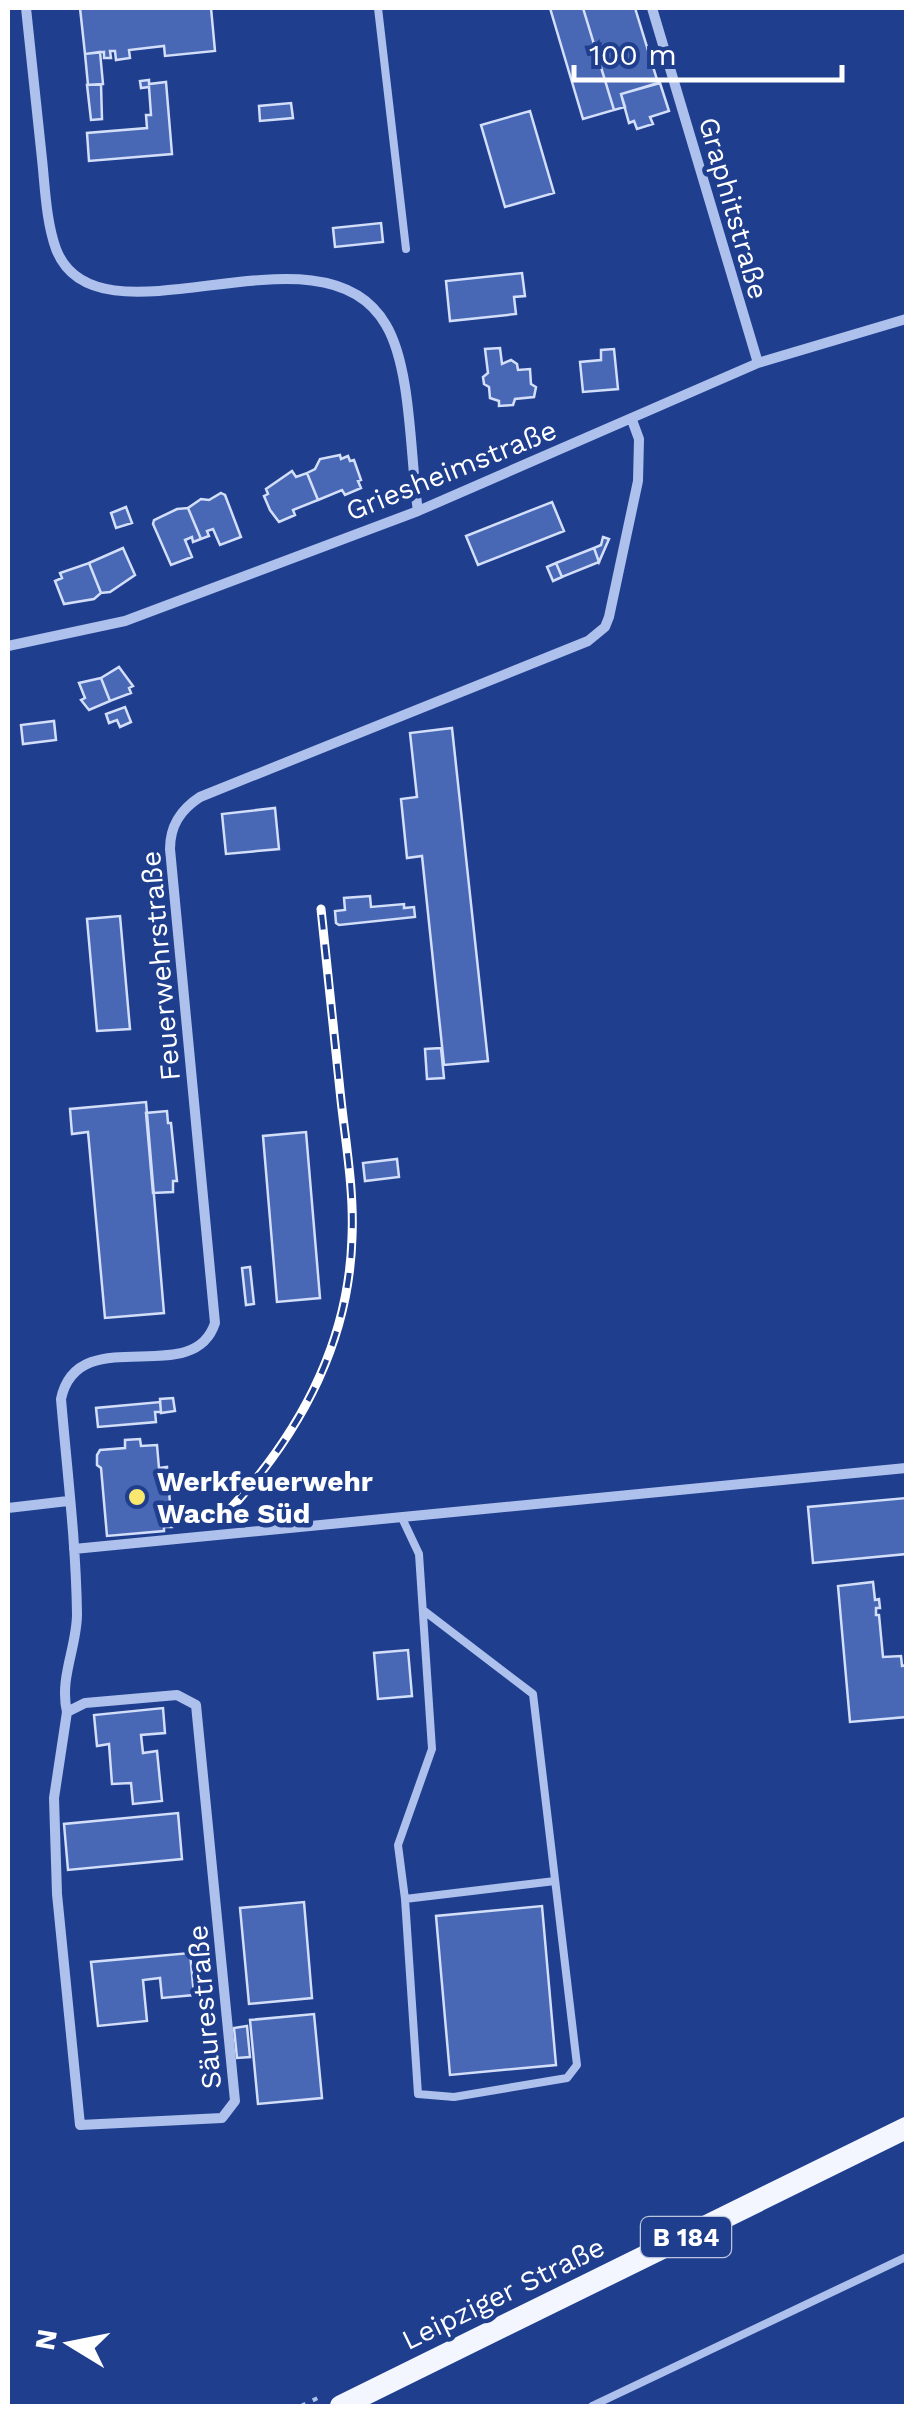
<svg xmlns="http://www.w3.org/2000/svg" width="914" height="2414" font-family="'Work Sans',sans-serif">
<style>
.building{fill:#4868b5;stroke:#d3def9;stroke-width:2.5}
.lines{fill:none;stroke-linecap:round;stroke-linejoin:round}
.path{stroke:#aec0ec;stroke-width:4;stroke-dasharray:5 8;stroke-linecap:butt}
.lane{stroke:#aec0ec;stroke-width:8}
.street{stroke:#aec0ec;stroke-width:10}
.primary{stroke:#f4f6ff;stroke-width:22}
.rail-casing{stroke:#fff;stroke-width:9}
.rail{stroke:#1f3e8e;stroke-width:5;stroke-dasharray:15;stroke-linecap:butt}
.poi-dot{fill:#fae86e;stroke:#1f3e8e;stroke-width:4}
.labels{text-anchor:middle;stroke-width:9;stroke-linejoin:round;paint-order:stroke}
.shield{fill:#1f3e8e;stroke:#bcc5dd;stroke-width:2.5}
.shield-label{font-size:25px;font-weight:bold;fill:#fff}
.street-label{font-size:28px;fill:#fff;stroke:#1f3e8e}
.poi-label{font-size:28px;font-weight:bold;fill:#fff;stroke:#1f3e8e;text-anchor:start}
</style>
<rect width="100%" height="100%" fill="#1f3e8e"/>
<path class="building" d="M80 8H211L215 51 165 56 164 46 129 50 130 58 116 60 115 51H110L111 58H104V52L85 54Z
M550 8H583L614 110 583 119Z
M583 8H635L658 83 621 94 625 107 614 110Z
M100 52 103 84 88 85 85 54Z
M149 80V84L166 82 172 154 89 161 87 133 147 128 146 115H151L149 87 141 88 140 81Z
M660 83 669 111 650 117 653 124 637 129 634 121 629 123 621 94Z
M101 84 102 119 91 120 87 85Z
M291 103 293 118 260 121 259 106Z
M530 111 554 193 505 207 481 125Z
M381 223 383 242 335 247 333 228Z
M522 273 525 296 514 297 516 314 450 321 446 281Z
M500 348 502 364 511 360 517 364 518 370 530 369 531 384 536 387 534 397 515 399 513 405 499 406V401L490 398 489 387 484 384 483 377 488 373 485 349Z
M614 349 618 389 583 392 580 362 601 360V350Z
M340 455 341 459 348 456 350 461 354 460 361 480 358 481 361 488 345 495 342 490 318 500 307 473 315 469 320 459Z
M292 471 296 477 307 473 318 500 293 510 295 515 279 522 270 510 264 496 268 494 266 489Z
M221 493 225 495 241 537 220 545 213 529 207 531 209 536 201 539 188 508 201 499 209 500Z
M552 502 564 531 478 565 466 536Z
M126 507 132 523 116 528 111 513Z
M188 508 201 539 193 542 192 537 185 540 192 557 171 565 153 524 154 520 177 509Z
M603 537 609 539 599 562 594 548 601 545Z
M123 548 135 575 110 592 101 593 89 563Z
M594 548 599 562 562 577 556 563Z
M89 563 101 593 94 599 64 604 55 581 62 578 60 573Z
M556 563 562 577 553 581 547 567Z
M119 667 133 686 129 688 131 693 110 701 101 678Z
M101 678 110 701 89 710 81 700 85 698 79 683Z
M125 707 131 722 120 727 117 720 109 723 106 714Z
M54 721 56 740 23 744 21 725Z
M452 728 488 1061 444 1065 422 856 407 858 401 799 417 797 410 733Z
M275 808 279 849 226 854 222 814Z
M370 896 371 907 404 904V908L414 907 415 917 339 925 336 923 335 911 345 910 344 898Z
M120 916 130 1029 97 1031 87 919Z
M441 1048 444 1078 427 1079 425 1049Z
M146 1102 164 1313 105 1318 88 1132 72 1134 70 1109Z
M167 1111 168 1123H171L177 1181H173V1192L153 1193 146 1113Z
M306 1132 320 1298 277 1302 263 1136Z
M397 1159 399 1177 365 1181 363 1163Z
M250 1267 254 1304 246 1305 242 1268Z
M173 1398 175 1411 161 1413 160 1399Z
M160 1402 161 1412H155L156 1422 98 1427 96 1408Z
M140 1439 141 1446 157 1445 159 1468 167 1467 172 1527H164V1531L107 1536 101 1468 97 1465V1455L100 1450 125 1448V1440Z
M906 1498V1554L813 1563 808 1507Z
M873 1582 875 1600 879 1599 880 1608H876V1615H879L883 1657 901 1656 902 1666 906 1665V1717L850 1722 838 1586Z
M408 1650 412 1696 378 1699 374 1653Z
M163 1708 165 1733 141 1735 143 1753 157 1751 162 1801 133 1804 131 1783 112 1784 109 1744 97 1746 94 1715Z
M178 1813 182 1859 68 1870 64 1824Z
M304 1902 312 1998 249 2004 240 1908Z
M542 1906 556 2065 450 2075 436 1916Z
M190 1953 194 1995 162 1998 160 1978 143 1980 147 2021 98 2026 91 1962Z
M314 2014 322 2098 258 2104 250 2020Z
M247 2026 250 2057 237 2058 234 2028Z"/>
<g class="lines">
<path class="path" d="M301 2406 324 2395"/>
<path class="lane" d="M378 8 406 249
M402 1518 419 1554 432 1749 398 1845 405 1899 418 2094 454 2097 567 2078 577 2065 533 1694 423 1610
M405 1899 555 1881
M592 2406 906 2257"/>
<path class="street" d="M26 8C31 58 37 108 42 159 45 187 46 221 56 249 97 357 322 212 386 325 412 369 410 459 418 511
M652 8 758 363
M8 646 125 621 418 511 758 363 906 319
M8 1508 68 1501
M74 1549 906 1468
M67 1712 85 1703 177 1695 196 1705 235 2101 222 2118 80 2125 57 1894 54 1798 67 1712C59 1678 77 1647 77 1614 76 1542 67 1470 61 1399 78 1319 193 1391 215 1323L170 849C170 826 180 810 200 797L588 641 605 627 609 617 638 481 639 439 632 420"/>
<path class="primary" d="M341 2406 906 2128"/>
<g class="rail-casing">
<path id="rail" d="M219 1521C294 1443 349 1349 352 1237 354 1191 346 1145 341 1100 334 1036 328 972 321 909"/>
</g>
<use href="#rail" class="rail"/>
</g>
<circle class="poi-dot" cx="137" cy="1497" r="10"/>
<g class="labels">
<rect class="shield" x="641" y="2217" width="90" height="40" rx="8"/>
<g class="shield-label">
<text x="686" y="2246">B 184</text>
</g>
<g class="street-label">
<text transform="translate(734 208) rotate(74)" y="10">Graphitstraße</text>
<text transform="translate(451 470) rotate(-22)" y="10">Griesheimstraße</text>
<text transform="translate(160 966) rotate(-95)" y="10">Feuerwehrstraße</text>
<text transform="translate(204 2007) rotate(-95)" y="10">Säurestraße</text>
<text transform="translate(503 2293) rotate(-26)" y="10">Leipziger Straße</text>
</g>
<g class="poi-label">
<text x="157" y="1491">Werkfeuerwehr<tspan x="157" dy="32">Wache Süd</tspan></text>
</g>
</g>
<rect width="914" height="2414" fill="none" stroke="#ffffff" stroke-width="20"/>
<g transform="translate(70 2344) rotate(280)" stroke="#1f3e8e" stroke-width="8" paint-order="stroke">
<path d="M0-8L18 38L0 25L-18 38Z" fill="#ffffff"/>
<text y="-15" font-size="28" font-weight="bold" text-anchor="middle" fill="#ffffff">N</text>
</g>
<path d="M574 65v15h268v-15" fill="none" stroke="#ffffff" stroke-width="5"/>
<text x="589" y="65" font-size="30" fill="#ffffff" stroke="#1f3e8e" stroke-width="8" paint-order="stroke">100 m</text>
</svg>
